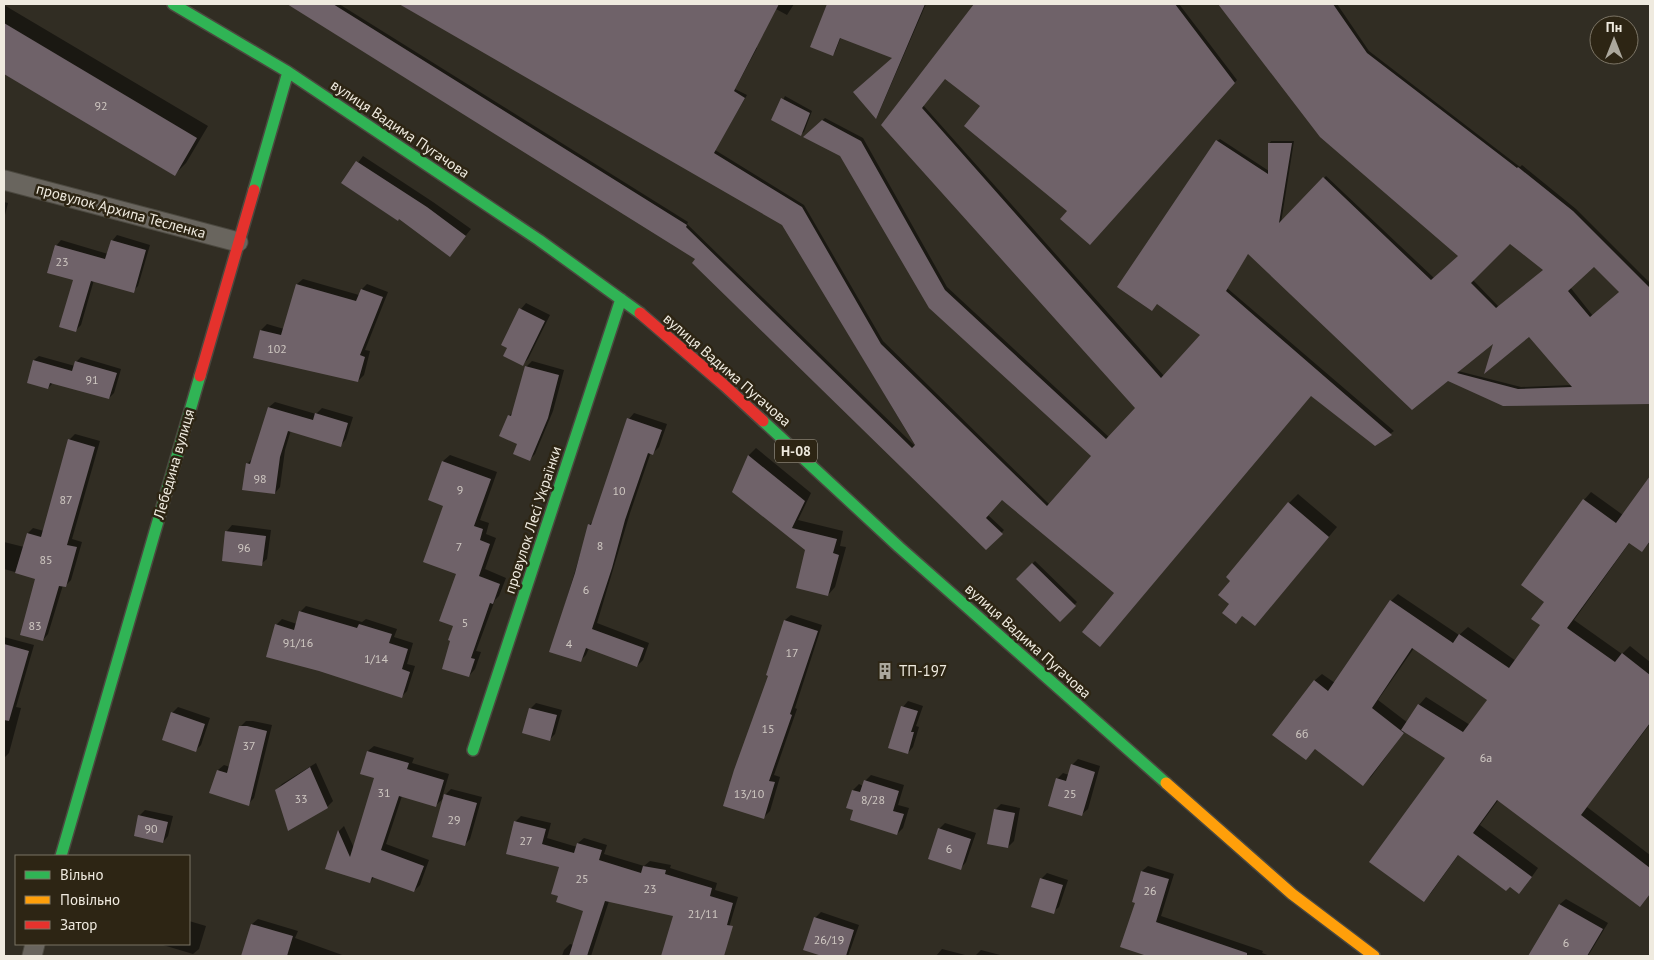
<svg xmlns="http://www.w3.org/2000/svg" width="1654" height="960" font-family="'PT Sans',sans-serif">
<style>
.shadow{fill:#0007;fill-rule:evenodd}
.building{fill:#6f6269;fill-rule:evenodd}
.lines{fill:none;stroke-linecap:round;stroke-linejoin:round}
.street-casing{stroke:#4b483f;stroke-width:21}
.fast-casing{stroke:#4b483f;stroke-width:14}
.slow-casing{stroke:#4b483f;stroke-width:14}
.jam-casing{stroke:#4b483f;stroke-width:14}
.street{stroke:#69655e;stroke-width:19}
.fast{stroke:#30b455;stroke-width:11}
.slow{stroke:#ff9f0a;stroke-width:11}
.jam{stroke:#e5322d;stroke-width:11}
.labels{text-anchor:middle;stroke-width:5;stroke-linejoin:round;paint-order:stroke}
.number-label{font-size:12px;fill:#cfc8c2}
.shield{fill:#2d2514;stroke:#b5afa2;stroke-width:1}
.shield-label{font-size:14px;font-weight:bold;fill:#efeadf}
.street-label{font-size:15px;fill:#efeadf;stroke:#2d2514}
.poi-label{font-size:15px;fill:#efeadf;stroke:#2d2514;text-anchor:start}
</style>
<rect width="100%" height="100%" fill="#312d23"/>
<path class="shadow" d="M289 4H339L688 222 687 224 916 447 783 224 401 4H794L787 15 776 9 756 47 757 48 735 89 747 95 715 150 804 205 883 341 1050 505 1093 456 930 307 841 155 805 136 825 118 863 138 947 287 1110 438 1136 408 883 124 976 4H1083L1166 73 1170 70 1120 4H1179L1237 80 1090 244 1069 211 982 106 945 77 923 105 1164 376 1201 335 1217 141 1220 139 1269 171V144L1271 141H1294L1281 223 1326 176 1434 278 1460 256 1321 136 1219 4H1337L1369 51 1520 167 1522 165 1576 209 1650 283V358L1625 383 1650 382V403L1504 405 1248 253 1227 288 1394 431 1375 444 1311 394 1116 592 1002 498 988 515 1004 530 986 549 697 259ZM1510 242 1545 269 1499 307 1472 279ZM1595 265 1621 291 1593 316 1570 287ZM1530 336 1572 385 1521 387 1458 371 1495 340Z
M829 4H926L877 117 894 57 841 37 835 52 833 55 812 46Z
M4 5 208 126 186 163 174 175 4 73Z
M785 96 812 111 804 132 801 134 773 119Z
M363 156 433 202 471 229 450 255 399 218 343 183Z
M4 202 8 203 4 219Z
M117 235 150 245 138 286 133 291 94 280 81 325 76 330 74 279 56 246 61 240 108 254 112 241Z
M303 279 359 295 362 289 367 284 388 292 365 350 370 351 364 375 358 381 254 357 261 330 267 324 284 329 297 284Z
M526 303 550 315 528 359 522 365 521 309Z
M39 356 75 366 76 362 81 357 121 369 114 393 109 398 53 383 48 388 28 382 34 360Z
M532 361 564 370 553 411 535 454 529 460 519 443 509 416 515 410 526 367Z
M275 402 316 414 322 408 353 417 346 439 341 445 291 430 285 450 280 487 275 493 247 464 253 458 269 407Z
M634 413 667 424 659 447 653 453 651 452 630 513 597 623 649 643 643 660 637 666 589 648 586 655 581 660 551 651 589 525 594 520 629 419Z
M75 434 100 441 72 539 82 542 71 580 65 586 63 585 48 634 43 640 37 578 4 569V542L24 547 28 533 33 528 44 531 69 440Z
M756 448 811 493 798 520 843 531 840 546 846 547 835 587 828 595 807 550 734 491 749 455Z
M450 455 497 472 480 520 489 523 486 534 496 538 485 569 506 578 499 596 495 600 476 651 481 652 475 669 469 676 455 625 458 573 444 505 429 500 443 461Z
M1650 481V542L1642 551 1630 542 1574 620 1622 654 1630 646 1650 662V724L1587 807 1650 855V894L1640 906 1499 799 1480 825 1538 868 1526 885 1519 892 1459 854 1431 893 1424 900 1446 757 1405 731 1371 777 1363 784 1316 748 1306 759 1314 681 1322 674 1335 683 1391 601 1398 594 1459 635 1468 627 1516 661 1542 625 1545 601 1522 585 1584 500 1591 492 1623 515 1644 487ZM1414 648 1488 699 1470 725 1426 697 1419 705 1408 723 1378 700Z
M1298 494 1337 527 1255 625 1231 604 1289 503Z
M232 525 271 530 267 559 261 564 223 560 227 531Z
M1035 561 1077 602 1060 620 1017 579Z
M306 606 362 622 366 619 397 629 394 637 413 643 407 664 415 666 407 691 401 697 276 625 282 619 297 624 300 612Z
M791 615 822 625 795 708 797 709 774 775 780 777 770 811 764 817 770 675 785 620Z
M4 637 34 645 16 707 21 708 9 753 4 758Z
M908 701 923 706 916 726 919 727 913 747 908 753 903 707Z
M536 703 562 710 555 734 550 739 530 709Z
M178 707 210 718 201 745 196 750 172 713Z
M246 721H253L272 725 254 798 248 804 218 770 224 765 230 767 240 727Z
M374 746 414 758 412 763 449 774 442 798 451 789 482 797 470 839 464 845 445 797 435 806 402 796 386 844 429 860 420 885 414 891 375 876 370 882 326 868 339 831 344 826 354 848 375 777 368 751Z
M1078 759 1100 766 1088 809 1082 814 1057 779 1063 773 1069 775 1072 765Z
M316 763 333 801 327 807 276 790 282 784Z
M871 775 904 785 898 805 909 808 903 828 897 834 848 807 853 790 859 784 863 786 865 781Z
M1001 804 1020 808 1014 841 1008 847 995 810Z
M145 810 173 816 168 836 163 842 139 816Z
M521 816 551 823 547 838 577 847 578 843 584 838 607 845 604 854 644 866 650 861 671 865 670 868 717 883 715 890 738 897 727 934 711 936 705 956H663L674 915 609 901 591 956H562L564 950 570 944 574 945 585 910 559 896 560 866 515 822Z
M945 823 976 833 966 862 961 868 939 829Z
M1148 866 1174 874 1161 916 1263 951 1262 953 1270 956H1152L1122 946 1137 902 1142 871Z
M1047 873 1068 880 1059 907 1053 912 1041 879Z
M1566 899 1608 923 1588 956H1530L1560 904Z
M821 912 859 925 848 956H826L805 949 815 918Z
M258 919 298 931 295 938 345 956H243L252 924Z
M189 921 206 926 199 949 193 954 163 945 164 944H189Z
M942 949 969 956H936Z
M981 950 1004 956H975Z"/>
<path class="building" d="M287 4H333L687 225 686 227 912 448 915 445 782 225 399 4H779L734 91 745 98 714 153 802 207 881 344 1047 506 1091 456 929 308 840 156 803 137 822 120 861 141 945 290 1106 439 1135 408 881 125 974 4H1175L1235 83 1090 245 1060 219 1067 211 964 126 980 106 945 79 922 108 1161 378 1200 335 1157 304 1152 311 1117 287 1216 140 1268 174V143H1292L1279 223 1323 177 1431 280 1458 256 1320 137 1218 4H1333L1367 53 1517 168 1518 167 1573 211 1650 288V404L1503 406 1448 381 1412 410 1248 254 1226 291 1392 435 1375 446 1311 396 1100 647 1082 632 1114 593 1002 500 986 518 1003 534 986 550 692 263 695 259ZM1510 244 1543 270 1496 308 1471 283ZM1594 267 1619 292 1590 317 1568 291ZM1529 337 1572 387 1518 389 1457 373 1493 344 1484 374Z
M827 4H925L876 119 853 92 892 58 840 38 833 56 810 47Z
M4 23 197 138 175 176 4 74Z
M781 98 810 113 801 136 771 120Z
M356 161 427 207 466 236 450 257 399 219 398 221 341 183Z
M111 240 146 250 134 293 91 281 76 332 59 327 73 280 47 273 55 245 105 259Z
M296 284 356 301 361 289 383 297 360 355 365 357 358 382 253 358 260 330 281 335Z
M519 308 545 321 523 366 503 356 507 348 501 345Z
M33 360 72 371 75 361 117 373 109 399 50 383 48 389 27 383Z
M525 366 559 375 548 418 530 461 513 454 517 444 499 436 508 415 511 416Z
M268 407 313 420 315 413 348 423 341 447 288 431 280 457 275 494 242 490 246 463 250 464Z
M627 418 662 430 653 455 648 453 625 520 612 568 592 629 644 648 637 667 586 648 581 662 549 652 575 573 588 524 591 525Z
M68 439 95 447 67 545 77 547 66 587 59 586 43 641 20 635 35 579 15 573 27 533 41 537Z
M748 455 805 501 792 528 837 539 833 553 839 555 828 596 796 588 805 550 732 492Z
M442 461 491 479 474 526 483 529 480 540 490 544 479 576 500 584 493 604 490 603 471 658 475 659 469 677 442 669 450 641 448 640 453 626 439 621 456 574 423 562 443 506 428 500Z
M1650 476V541L1642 552 1629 543 1567 628 1615 662 1622 653 1650 675V723L1581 815 1650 868V894L1640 907 1497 800 1473 833 1532 877 1519 894 1510 887 1506 891 1458 855 1424 902 1369 862 1445 758 1401 730 1418 704 1463 732 1487 700 1412 648 1372 708 1404 733 1363 786 1315 749 1306 760 1272 735 1314 680 1328 691 1390 600 1453 643 1459 634 1509 668 1540 625 1531 619 1544 602 1521 585 1583 499 1616 523Z
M1288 502 1329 537 1255 626 1242 616 1236 624 1222 613 1229 604 1218 595 1230 581 1226 577Z
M225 531 266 536 262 566 222 561Z
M1032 563 1076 606 1060 622 1016 579Z
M299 611 357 628 359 624 392 634 389 643 408 649 402 669 410 672 402 698 319 671 266 657 275 624 294 630Z
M784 620 818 631 790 714 792 715 769 781 775 782 764 819 723 806 734 770 768 676 766 675Z
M4 644 29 651 9 721 4 720Z
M901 706 918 711 911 732H914L908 754 888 748Z
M529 708 557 715 550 741 522 733Z
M171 712 205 724 196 752 162 740Z
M239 726H247L267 731 249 806 209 793 217 770 227 773Z
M367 751 409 763 407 769 444 780 436 807 399 796 381 850 424 866 414 892 372 877 370 883 325 869 338 830 350 857 374 778 360 774Z
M1071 764 1095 772 1082 816 1048 806 1056 778 1066 781Z
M310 767 328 808 288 831 275 790Z
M864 780 899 791 893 811 904 814 897 835 850 820 853 810 846 808 852 790 860 792Z
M444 794 477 803 465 846 432 837Z
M994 809 1015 813 1008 848 987 844Z
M138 815 168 822 163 843 134 836Z
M514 821 546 829 542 844 574 853 577 843 602 850 599 860 641 873 643 866 666 870 665 874 712 888 710 896 733 903 727 925 733 926 724 956H661L673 916 605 901 587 956H569L583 911 556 902 558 896 551 894 559 867 506 854Z
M938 828 971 839 961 870 928 859Z
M1141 871 1169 879 1156 922 1247 953V956H1147L1120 947 1135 903 1132 902Z
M1040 878 1063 885 1054 914 1031 907Z
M1559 904 1603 929 1587 956H1528Z
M814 917 854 930 846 956H822L803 950Z
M251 924 293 936 287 956H241Z"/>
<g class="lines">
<g class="street-casing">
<path id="street" d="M4 180 238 242
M32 956 35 944"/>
</g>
<g class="fast-casing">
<path id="fast" d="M173 4 288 72 539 240 640 313
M254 190 288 72
M763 421 899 547 1166 783
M473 750 621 299
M61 856 200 376"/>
</g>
<g class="slow-casing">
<path id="slow" d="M1166 783 1292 894 1374 956"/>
</g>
<g class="jam-casing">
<path id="jam" d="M640 313 725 386 763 421
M200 376 254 190"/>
</g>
<use href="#street" class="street"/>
<use href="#fast" class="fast"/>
<use href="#slow" class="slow"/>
<use href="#jam" class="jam"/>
</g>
<defs>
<g id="building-bare" transform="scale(1.35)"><path d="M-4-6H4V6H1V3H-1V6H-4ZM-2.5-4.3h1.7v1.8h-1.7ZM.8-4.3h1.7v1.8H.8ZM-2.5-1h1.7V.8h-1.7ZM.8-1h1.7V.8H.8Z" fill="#aca89d" stroke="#2d2514" stroke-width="2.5" paint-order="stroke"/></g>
</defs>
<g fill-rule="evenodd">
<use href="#building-bare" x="885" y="671"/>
</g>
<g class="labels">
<g class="number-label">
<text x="101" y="110">92</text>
<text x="62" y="266">23</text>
<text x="277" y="353">102</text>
<text x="92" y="384">91</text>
<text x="260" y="483">98</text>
<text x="460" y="494">9</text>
<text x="619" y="495">10</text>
<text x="66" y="504">87</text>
<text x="600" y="550">8</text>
<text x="459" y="551">7</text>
<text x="244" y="552">96</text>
<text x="46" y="564">85</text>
<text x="586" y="594">6</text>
<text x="465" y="627">5</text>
<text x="35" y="630">83</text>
<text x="298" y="647">91/16</text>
<text x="569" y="648">4</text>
<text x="792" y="657">17</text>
<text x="376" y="663">1/14</text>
<text x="768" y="733">15</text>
<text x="1302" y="738">6б</text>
<text x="249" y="750">37</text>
<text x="1486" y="762">6а</text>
<text x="384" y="797">31</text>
<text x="749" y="798">13/10</text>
<text x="1070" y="798">25</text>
<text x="301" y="803">33</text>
<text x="873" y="804">8/28</text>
<text x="454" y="824">29</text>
<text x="151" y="833">90</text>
<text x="526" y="845">27</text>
<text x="949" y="853">6</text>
<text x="582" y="883">25</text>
<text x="650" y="893">23</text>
<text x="1150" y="895">26</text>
<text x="703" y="918">21/11</text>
<text x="829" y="944">26/19</text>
<text x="1566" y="947">6</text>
</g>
<rect class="shield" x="775" y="439.5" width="42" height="23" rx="4"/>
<g class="shield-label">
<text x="796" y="456">Н-08</text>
</g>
<g class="street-label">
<text transform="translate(400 129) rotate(34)" y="5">вулиця Вадима Пугачова</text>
<text transform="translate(121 211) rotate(15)" y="5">провулок Архипа Тесленка</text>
<text transform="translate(727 370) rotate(41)" y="5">вулиця Вадима Пугачова</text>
<text transform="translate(174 464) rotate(-74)" y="5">Лебедина вулиця</text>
<text transform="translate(533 520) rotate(-72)" y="5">провулок Лесі Українки</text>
<text transform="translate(1028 641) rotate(42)" y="5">вулиця Вадима Пугачова</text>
</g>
<g class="poi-label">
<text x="899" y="676">ТП-197</text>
</g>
</g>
<rect width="1654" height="960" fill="none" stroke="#efeadf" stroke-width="10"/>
<rect x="15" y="855" width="175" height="90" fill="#2d2514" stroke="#7b7465"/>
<rect x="25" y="871" width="25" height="8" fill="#30b455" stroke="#7b7465"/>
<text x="60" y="880" font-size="15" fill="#efeadf">Вільно</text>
<rect x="25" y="896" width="25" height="8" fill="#ff9f0a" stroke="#7b7465"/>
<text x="60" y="905" font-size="15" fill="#efeadf">Повільно</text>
<rect x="25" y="921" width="25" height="8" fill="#e5322d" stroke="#7b7465"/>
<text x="60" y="930" font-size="15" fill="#efeadf">Затор</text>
<g transform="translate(1614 40)"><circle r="24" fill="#2d2514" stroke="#7b7465"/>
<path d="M0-4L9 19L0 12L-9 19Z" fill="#aca89d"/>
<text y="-8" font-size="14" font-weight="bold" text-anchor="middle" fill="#efeadf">Пн</text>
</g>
</svg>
